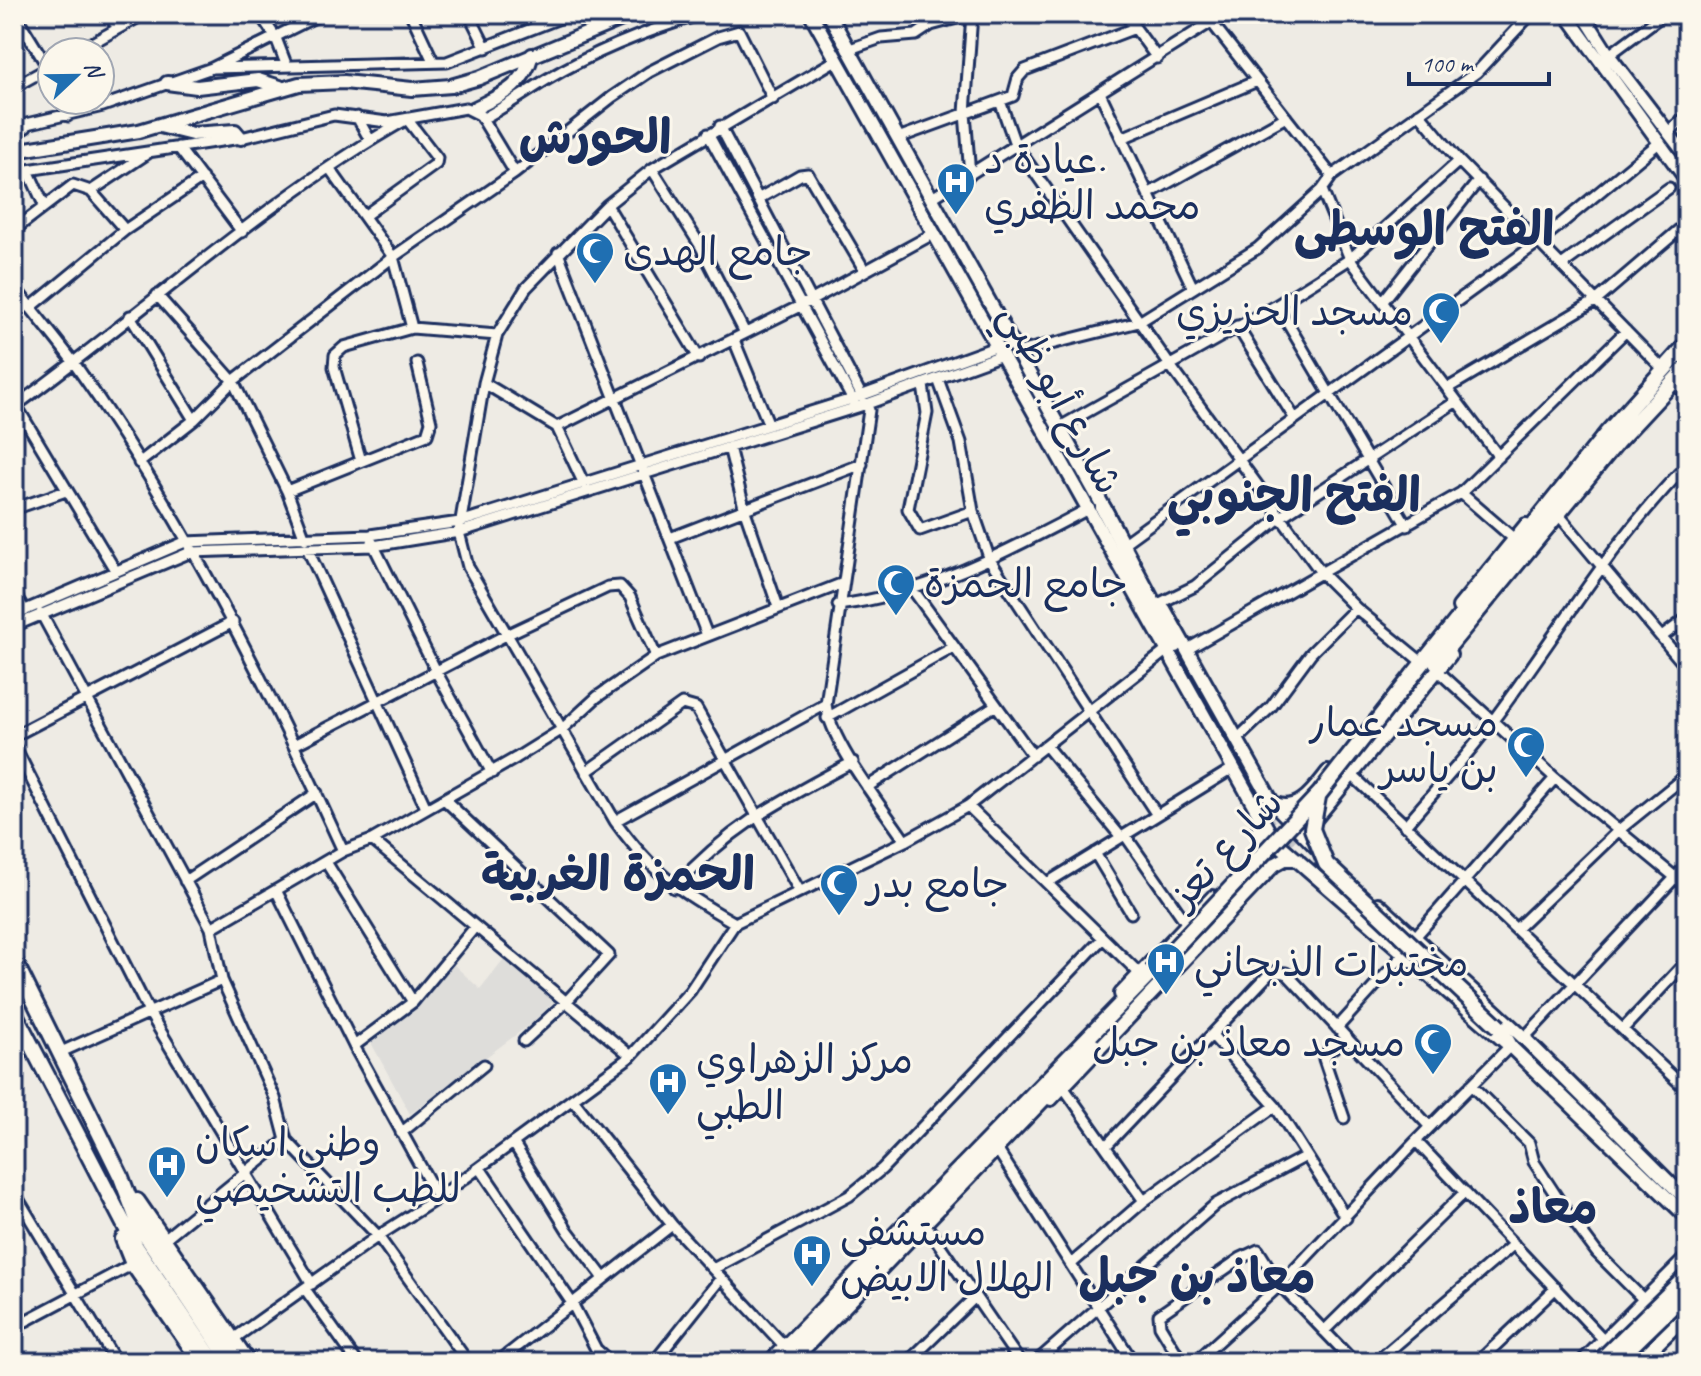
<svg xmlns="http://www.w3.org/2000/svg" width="1701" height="1376" font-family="Caveat,'Playpen Sans Arabic',sans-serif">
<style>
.built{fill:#deddda}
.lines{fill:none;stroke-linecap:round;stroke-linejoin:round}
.primary-tunnel{stroke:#c4c5c9;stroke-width:14;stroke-dasharray:14 7;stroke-linecap:butt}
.minor-casing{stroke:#1b2f5e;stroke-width:15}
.tertiary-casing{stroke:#1b2f5e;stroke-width:17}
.secondary-casing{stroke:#1b2f5e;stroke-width:18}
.primary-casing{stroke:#1b2f5e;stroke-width:20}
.minor{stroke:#fbf7ec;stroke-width:9}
.tertiary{stroke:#fbf7ec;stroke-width:11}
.secondary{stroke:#fbf7ec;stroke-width:12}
.primary{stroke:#fbf7ec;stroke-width:14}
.primary-bridge-casing{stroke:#1b2f5e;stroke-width:20;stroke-linecap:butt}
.primary-bridge{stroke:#fbf7ec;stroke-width:14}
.labels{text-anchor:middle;stroke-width:6;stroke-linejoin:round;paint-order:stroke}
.poi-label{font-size:40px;fill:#1b2f5e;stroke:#fbf7ec;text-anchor:start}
.street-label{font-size:40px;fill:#1b2f5e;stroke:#fbf7ec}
.district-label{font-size:48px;font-weight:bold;fill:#1b2f5e;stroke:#fbf7ec}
</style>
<rect width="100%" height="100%" fill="#eeebe4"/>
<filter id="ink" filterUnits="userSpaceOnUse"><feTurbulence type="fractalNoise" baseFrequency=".0125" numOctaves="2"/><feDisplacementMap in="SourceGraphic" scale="16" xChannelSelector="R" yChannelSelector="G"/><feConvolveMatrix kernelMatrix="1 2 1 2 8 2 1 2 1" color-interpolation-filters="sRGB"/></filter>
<g filter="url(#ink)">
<path class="built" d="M507 955 558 997 533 1022 410 1114 369 1039 421 1004 453 964 480 989Z"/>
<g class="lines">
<path class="primary-tunnel" d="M1175 645 1272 829
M1369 744 1421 681
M1157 978 1318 806"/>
<g class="minor-casing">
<path id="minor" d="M15 14 52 74
M108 14 118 28
M260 14 276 38 286 64
M411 14 433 61
M469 14 486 48
M1125 14 1157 58
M1205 14 1332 176
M1679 14 1687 24
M847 50 881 38 916 35 931 25 972 14 965 113 970 175
M76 52 144 14
M1609 55 1664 14
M212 68 447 62 570 14
M14 87 52 66
M1100 93 1193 288
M62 100 68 116
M1000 101 1015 144 1169 364 1323 575 1356 608 1418 659
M1419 113 1459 161 1663 369
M357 117 370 140
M482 119C505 107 525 93 546 80 595 51 648 30 702 14
M18 126 103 106 212 68 321 14
M720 126 869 410 826 704C830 742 883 808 905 841
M1668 132 1687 116
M708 134 855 404
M898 138 1013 96 1018 78 1025 70 1135 28
M1122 138 1257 81
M178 147 242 232
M330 169 393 257 412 328
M652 169 700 245 745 333
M28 170 44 205
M14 172 241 138 334 115 387 122 466 108 480 115 515 173
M1322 190 1350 259 1499 457
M91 191 148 153
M1148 194 1286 117
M932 198 1224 14
M758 199 800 175 808 174 865 271
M607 205 699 358
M14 230 73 185 91 191 125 230
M558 253 707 635
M1563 264 1669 188
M14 286C33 312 55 337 74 363 182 515 266 682 343 851
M157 295 233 381 287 491 305 539
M1384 300 1479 180
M1277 305 1407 526
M30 308 125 230 202 178
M130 316 194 420
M1237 326 1295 419
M734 340 769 425
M1019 352 1139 322 1258 248 1322 190 1332 176 1477 72 1531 14
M938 379 961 442 973 511 990 560 1157 815
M1675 380 1687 398
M484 383 557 427 584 484
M923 385 927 413 908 509 920 530 973 511
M1448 388 1597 300 1687 223
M16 405 115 570
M14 407C145 312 266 199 407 119L437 158 436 164 364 216
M557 427 812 300 933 234
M1060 427 1277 305 1350 259 1459 161
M729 447 745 511 778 607
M361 461 334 367 335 355 344 347 412 328 497 335
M139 463 194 420 233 381 393 257 515 173 612 97 649 72 718 37 739 31 773 99
M287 491 427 435 431 422 417 363
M1461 493 1513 538
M14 509 66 491
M1558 514 1687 668
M670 538 862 464
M1128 540 1540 241 1660 142
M372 542 437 673 492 773
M308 550 426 808
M911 587 1033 756
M14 593 25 611
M1160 603 1195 586 1282 516 1457 401
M838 605C927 595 1010 550 1088 509
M41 613 211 928 222 980 275 1098 286 1140 378 1236 468 1362
M14 615 185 542 370 535 460 522 852 399 998 346
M14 626 191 552 373 546 459 532 867 404 1002 355
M1663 636 1687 618
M1186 650 1461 493 1626 331
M1438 671 1555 778 1687 887
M827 718 954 647
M14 736 233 622
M1236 740 1271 707 1311 653 1356 608
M296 744 506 635 608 587 620 586 630 597 656 656
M14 745 149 1012 312 1284
M1046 746 1121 837
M586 772 682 704 696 708 799 890
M1353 776 1687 1090
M867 787 996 705
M444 799 609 955 566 1002 524 1041
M968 806 1140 974
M615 821 826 704
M1405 826C1435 790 1468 756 1495 718 1559 632 1611 542 1687 465
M1125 835 1187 924
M372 840 631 1056
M1095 853 1131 913
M326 862 413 1002
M185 881 317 793
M1047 883 1232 769
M674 888C731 825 780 801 853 762
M276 890 354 1046 438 1198
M735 923C679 891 654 875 615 821L468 567 459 532 484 383 497 335 526 288 607 205 652 169 836 60
M211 928 343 851 372 840 516 758 561 730 597 697 656 656 841 584
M1517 928 1619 830 1687 775
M1415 937 1555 778
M1337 1028 1405 953
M1624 1028 1687 961
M1212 1035 1275 1106 1346 1218
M1524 1038 1687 865
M354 1046 413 1002 475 927
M1510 1046 1416 1141 1605 1341
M61 1052 222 980
M1678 1081 1687 1072
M1471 1085 1529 1143 1534 1162 1568 1214 1597 1253 1645 1301
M1064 1088 1144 1201
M574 1101 672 1225 788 1350
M1344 1118 1324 1059 1329 1050 1348 1039
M401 1133 484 1065
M514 1144 568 1231 603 1277
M1107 1145 1271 972 1286 973 1430 1127
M995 1146 1133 1362
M480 1168 572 1303 596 1349 610 1362
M14 1192 116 1362
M924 1222 1020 1362
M163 1240 286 1140
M1071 1264 1144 1201 1275 1106
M713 1269 849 1196 882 1169 1103 938
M305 1289 357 1362
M14 1327 133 1264
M1324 1331 1465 1192
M232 1340 378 1236 438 1198 631 1056 690 991 735 923 905 841 968 806 1166 651
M498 1362 672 1225
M654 1362 721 1278
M908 1362 974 1298
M1036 1362 1216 1204 1306 1156
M1182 1362 1160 1326 1159 1315 1241 1258 1258 1250 1280 1285 1354 1362
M1195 1362 1280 1285 1416 1141
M1376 1362 1514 1244
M1478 1362 1556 1288"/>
</g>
<g class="tertiary-casing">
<path id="tertiary" d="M1566 14 1687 181
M1583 14 1609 55 1687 157"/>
</g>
<g class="secondary-casing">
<path id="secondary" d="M811 14 1273 839 1510 1046 1687 1217
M829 14 1108 515
M167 83 197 87 258 80 280 87
M473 109C501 95 523 88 532 55
M160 126 192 134 235 131 241 138
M14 132 25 126
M14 151 139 131 299 84 344 82 412 89 451 86 479 78 634 14
M1459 607 1526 525
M1164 609 1272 802 1320 851
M1274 803C1298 815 1315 788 1328 772
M1259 820V849
M1312 823 1450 655
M1378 904 1524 1038 1687 1200
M1121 994 1213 897
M1051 1099 1274 865 1285 859H1297"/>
</g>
<g class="primary-casing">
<path id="primary" d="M1103 508 1175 645
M1436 662 1617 442 1687 367
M1413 675 1607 433 1687 344
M14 960 121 1177 140 1227 231 1362
M14 1012 136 1247 214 1362
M1499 1027 1510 1046
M137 1201 248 1362
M123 1239 133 1264 201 1362
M771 1362 1152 972
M790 1362 1094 1046
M1584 1362 1687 1259
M1637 1362 1687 1313"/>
</g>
<use href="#minor" class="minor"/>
<use href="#tertiary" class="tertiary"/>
<use href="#secondary" class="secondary"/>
<use href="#primary" class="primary"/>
<g class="primary-bridge-casing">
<path id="primary-bridge" d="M1318 797 1312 829 1326 864 1499 1027
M1152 972 1320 793 1413 675
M1599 1362 1687 1276
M1615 1362 1687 1292"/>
</g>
<use href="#primary-bridge" class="primary-bridge"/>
</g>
</g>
<defs>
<g id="hospital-pin" transform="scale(2)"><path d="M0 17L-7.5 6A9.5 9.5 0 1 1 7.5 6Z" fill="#1f6fb2" stroke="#fbf7ec"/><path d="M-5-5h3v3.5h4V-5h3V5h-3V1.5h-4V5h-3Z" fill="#fff"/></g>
<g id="mosque-pin" transform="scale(2)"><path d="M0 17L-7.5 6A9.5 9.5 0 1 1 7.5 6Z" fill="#1f6fb2" stroke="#fbf7ec"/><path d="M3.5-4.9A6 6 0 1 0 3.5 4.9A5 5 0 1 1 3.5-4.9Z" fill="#fff"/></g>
</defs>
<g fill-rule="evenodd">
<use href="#hospital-pin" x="956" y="182"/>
<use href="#mosque-pin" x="595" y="251"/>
<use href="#mosque-pin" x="1441" y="311"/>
<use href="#mosque-pin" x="896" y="583"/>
<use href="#mosque-pin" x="1526" y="745"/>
<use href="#mosque-pin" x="839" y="883"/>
<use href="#hospital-pin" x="1166" y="962"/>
<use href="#mosque-pin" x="1433" y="1042"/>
<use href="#hospital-pin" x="668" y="1082"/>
<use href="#hospital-pin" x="167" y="1165"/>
<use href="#hospital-pin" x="812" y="1254"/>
</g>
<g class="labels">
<g class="poi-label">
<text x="984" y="173">عيادة د.<tspan x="984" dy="46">محمد الظفري</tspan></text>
<text x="623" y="265">جامع الهدى</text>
<text x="1413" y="325" text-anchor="end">مسجد الحزيزي</text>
<text x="924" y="597">جامع الحمزة</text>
<text x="1498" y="736" text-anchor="end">مسجد عمار<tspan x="1498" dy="46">بن ياسر</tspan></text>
<text x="867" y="897">جامع بدر</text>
<text x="1194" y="976">مختبرات الذبحاني</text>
<text x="1405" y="1056" text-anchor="end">مسجد معاذ بن جبل</text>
<text x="696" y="1073">مركز الزهراوي<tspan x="696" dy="46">الطبي</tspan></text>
<text x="195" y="1156">وطني اسكان<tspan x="195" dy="46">للطب التشخيصي</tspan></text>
<text x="840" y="1245">مستشفى<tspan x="840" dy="46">الهلال الابيض</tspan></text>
</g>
<g class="street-label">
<text transform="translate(1062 398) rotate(61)" y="14">شارع أبو ظبي</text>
<text transform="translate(1225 848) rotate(-47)" y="14">شارع تعز</text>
</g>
<g class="district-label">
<text x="595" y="153">الحورش</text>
<text x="1424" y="245">الفتح الوسطى</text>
<text x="1294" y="511">الفتح الجنوبي</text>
<text x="618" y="890">الحمزة الغربية</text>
<text x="1553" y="1223">معاذ</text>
<text x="1197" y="1292">معاذ بن جبل</text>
</g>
</g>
<rect width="1701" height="1376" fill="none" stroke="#fbf7ec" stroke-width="48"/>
<rect x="24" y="24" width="1653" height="1328" fill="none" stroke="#1b2f5e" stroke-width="3" filter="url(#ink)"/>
<g transform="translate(76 76) rotate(68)"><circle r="38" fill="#fbf7ec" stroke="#a1a7b3" stroke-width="2"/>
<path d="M0-6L14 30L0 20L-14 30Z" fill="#1f6fb2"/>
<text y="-12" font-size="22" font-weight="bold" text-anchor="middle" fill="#1b2f5e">N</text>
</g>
<path d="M1409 72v12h140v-12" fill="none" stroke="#1b2f5e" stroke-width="4"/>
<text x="1421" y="72" font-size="24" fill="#1b2f5e" stroke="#fbf7ec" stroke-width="6" paint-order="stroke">100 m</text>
</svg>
